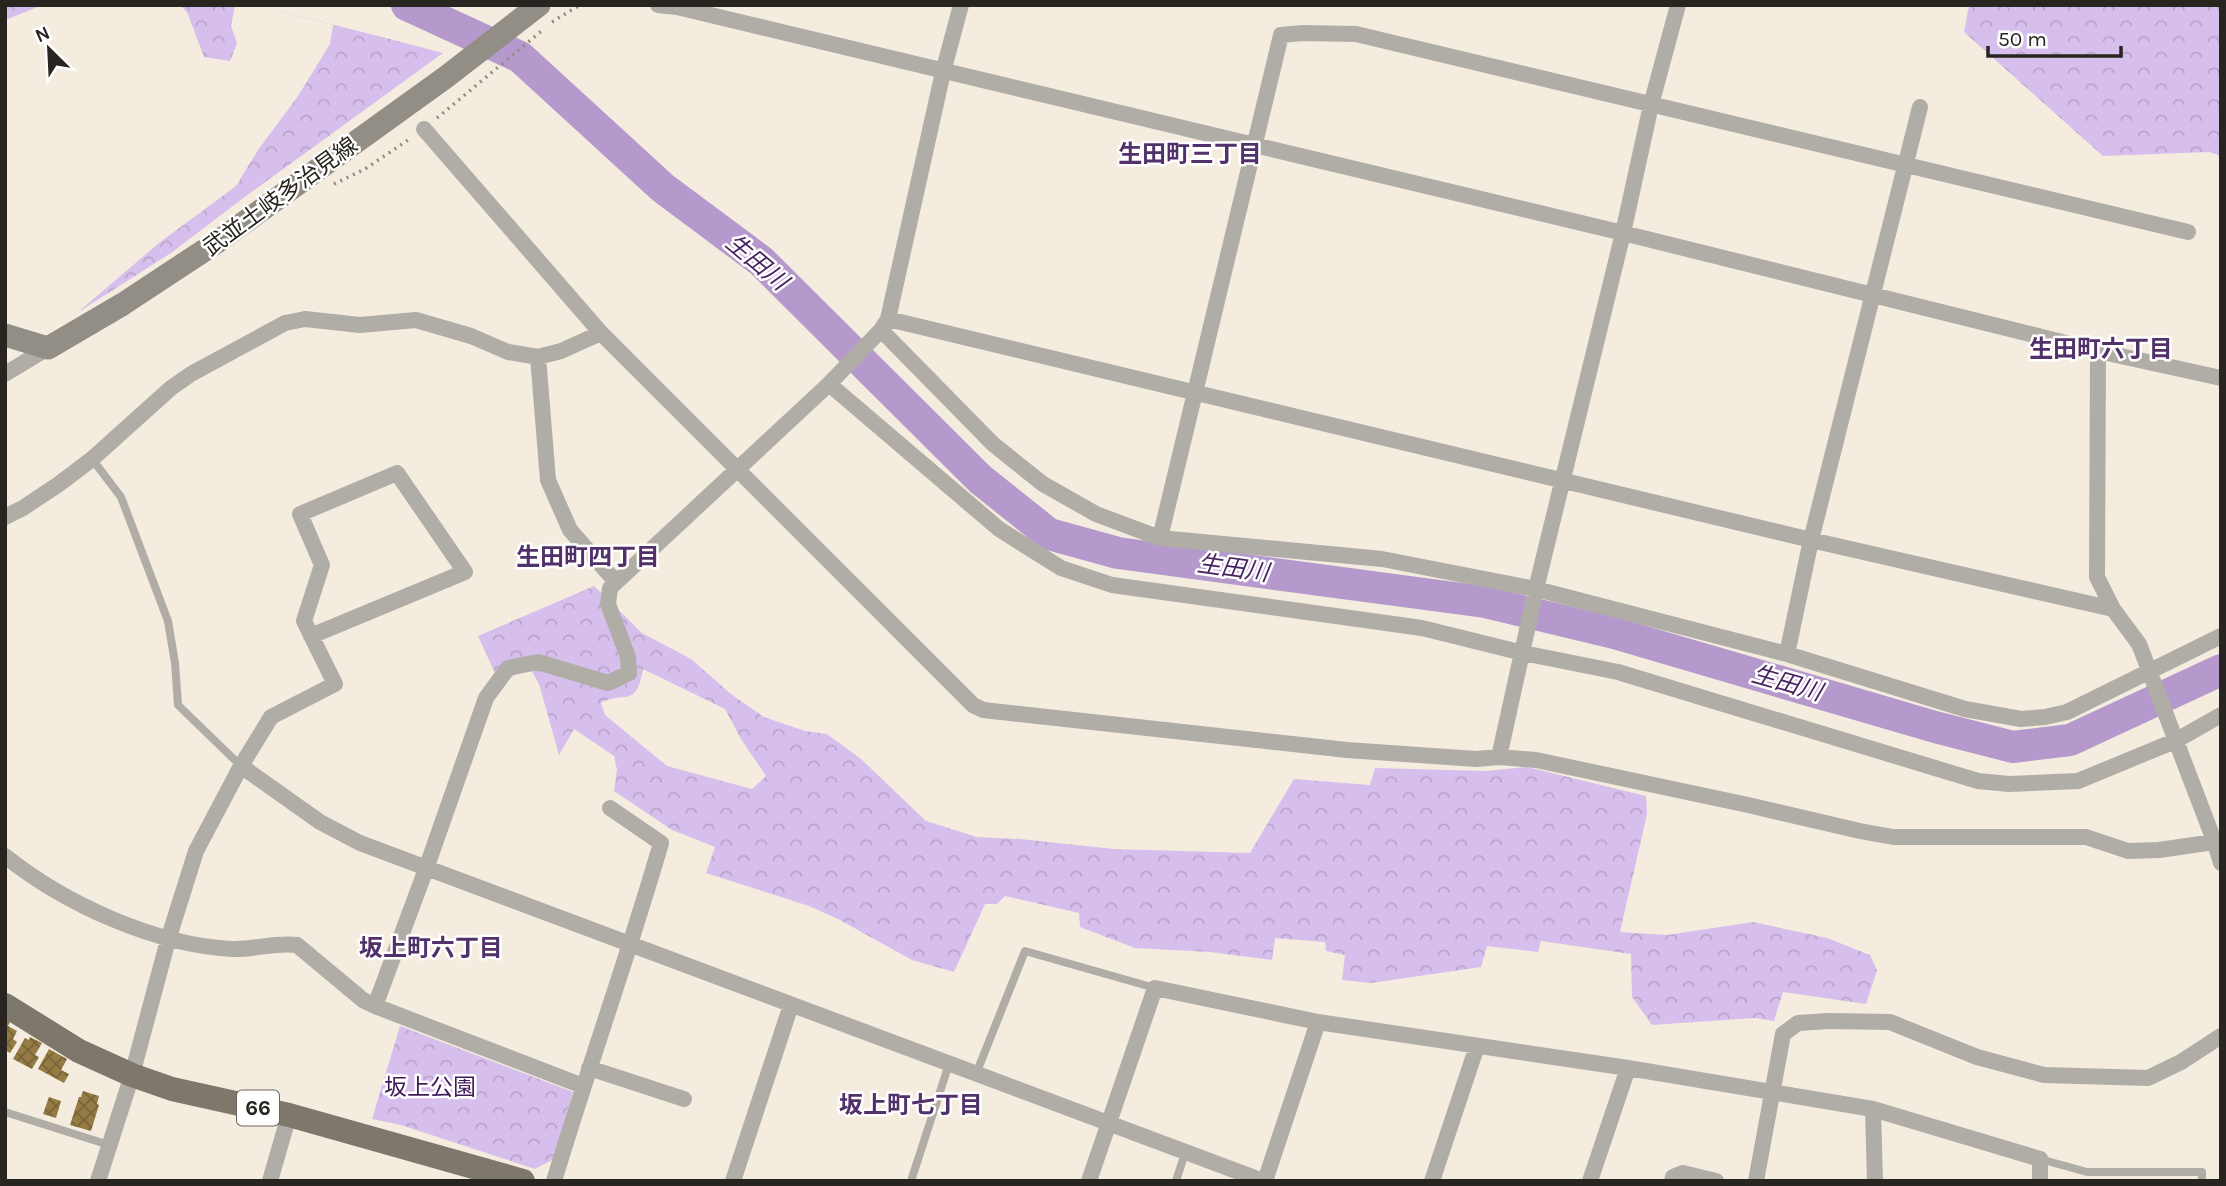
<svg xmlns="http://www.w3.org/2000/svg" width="2226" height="1186" font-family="Karla,'Noto Sans JP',sans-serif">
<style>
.forest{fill:url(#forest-crowns);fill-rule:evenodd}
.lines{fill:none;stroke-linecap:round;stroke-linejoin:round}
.river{stroke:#b599cd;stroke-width:32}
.building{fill:url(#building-cross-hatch)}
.path{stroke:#918b82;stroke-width:3.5;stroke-dasharray:2 5;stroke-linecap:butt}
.service{stroke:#b0ada7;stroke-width:8}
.minor{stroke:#b0ada7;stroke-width:16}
.secondary{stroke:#928e85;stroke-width:23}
.primary{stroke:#7d776c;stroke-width:24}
.labels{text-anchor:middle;stroke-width:5;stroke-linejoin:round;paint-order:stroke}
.shield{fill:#fff;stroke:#686663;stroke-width:2}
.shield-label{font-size:21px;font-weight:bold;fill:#282520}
.street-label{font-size:23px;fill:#282520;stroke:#fff}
.park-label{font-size:23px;fill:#3f1958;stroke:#fff}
.neighbourhood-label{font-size:24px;font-weight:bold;fill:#51316a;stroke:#fff}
.water-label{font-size:24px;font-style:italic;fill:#482462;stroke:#fff}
</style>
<defs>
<pattern id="forest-crowns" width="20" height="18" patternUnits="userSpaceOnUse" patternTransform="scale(1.75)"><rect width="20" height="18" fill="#d7bfed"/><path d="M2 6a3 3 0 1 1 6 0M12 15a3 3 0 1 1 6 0" fill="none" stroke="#b9a4cb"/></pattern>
<pattern id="building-cross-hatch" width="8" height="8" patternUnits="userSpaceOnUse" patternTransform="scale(1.75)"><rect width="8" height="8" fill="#957b44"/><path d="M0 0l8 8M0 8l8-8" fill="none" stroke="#7a6538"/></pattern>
</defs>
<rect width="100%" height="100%" fill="#f4ecde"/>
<path class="forest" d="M5 5H43L5 20Z
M180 5H235L231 26 237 43 230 61 204 57 187 12Z
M253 5C316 20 380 36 443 53L242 199 171 253 77 313 159 243 236 186 258 150 298 96 330 44 333 25Z
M1969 5H2221V156L2209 152 2103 156 1964 32Z
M594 586 642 633 691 659 731 694 764 717 805 731 827 734 861 759 926 821 977 837 1020 839 1114 849 1250 853 1294 779 1370 785 1375 768 1486 771 1527 767 1646 796 1647 814 1620 932 1667 935 1753 922 1827 938 1870 955 1877 970 1866 1004 1783 992 1774 1021 1755 1018 1652 1025 1632 997 1631 954 1541 941 1538 952 1487 946 1481 967 1371 983 1342 980 1345 955 1326 951 1325 942 1275 938 1272 960 1210 952 1135 948 1080 927 1079 913 1005 896 997 904H985L954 972 912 960 838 919 809 906 706 873 715 847 672 830 614 791 617 770 614 756 574 729 559 755 539 684 530 668 513 676 501 686 478 636ZM643 669 725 709 741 739 766 776 752 789 667 766 605 715 601 703C626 690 636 709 643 669Z
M400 1026 573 1092 554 1159 535 1169 401 1125 372 1119Z"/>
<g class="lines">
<path class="river" d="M407 5 520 57 663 188 761 261 980 479 1049 534 1118 553 1485 602 1614 633 1935 727 2013 747 2070 740 2221 670"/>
</g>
<path class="building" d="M5 1019 10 1022 8 1026 17 1031 13 1039 17 1042 10 1053 5 1050Z
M30 1037 42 1043 35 1055 39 1057 32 1069 13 1059 25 1038 29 1040Z
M49 1049 67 1059 61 1070 69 1074 64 1083 38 1069Z
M83 1091 99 1096 97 1104 99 1105 91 1131 70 1125 79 1097H81Z
M49 1097 61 1101 56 1118 43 1114Z"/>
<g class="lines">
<path class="path" d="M552 22 580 5
M437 118 544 29
M334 184 365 169 411 138"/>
<path class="service" d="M92 459 121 497 168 621 175 663 178 705 241 766
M976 1074 1025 951 1155 988
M5 1112 109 1145
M2040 1159 2087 1172H2202V1181
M911 1181 949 1064
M1176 1181 1185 1153"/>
<path class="minor" d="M658 5 677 7 1623 233 2098 351 2221 378
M424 129 601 333 973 705 983 710 1347 750 1476 759 1499 757 1536 760 1748 805 1860 831 1893 837H2086L2128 851 2159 850 2221 841
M888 319 1811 540 2113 609
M881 330 993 444 1043 484 1096 514 1160 538 1382 559 1536 589 1787 654 1965 709 2021 719 2045 717 2067 712 2221 636
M2098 351 2097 577 2113 609 2139 644 2215 843 2221 863
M538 357 548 480 570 530 616 582
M5 374 48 348
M829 384 999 529 1061 568 1112 585 1422 628 1523 653 1618 672 1978 781 2009 784 2078 781 2175 741 2221 715
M5 517 23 508 59 484 92 459 171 388 191 374 285 323 305 319 360 325 416 320 471 336 508 352 538 357 561 351 601 333
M1160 538 1281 35 1303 33 1356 34 2188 232
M1787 654 1811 540 1920 107
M1499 757 1536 589 1623 233 1651 105 1678 5
M241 766 320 822 360 843 1263 1181
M5 856C65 904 155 945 232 949 254 950 275 942 297 945L363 1000 375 1006 583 1086
M375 1006 426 869 486 698 508 668 538 662 608 683 629 673 628 657 608 604 610 588 829 384 881 330 888 319 943 72 961 5
M589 1068 684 1099
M1873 1109 1875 1181
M98 1181 132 1075 168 940 196 851 241 766 271 717 335 684 304 621 322 565 300 514 397 473 465 572 311 636
M270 1181 289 1115
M554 1181C588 1068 628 957 661 843L610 808
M733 1181 791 1005
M1089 1181 1155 988 1318 1022 1628 1068 1873 1109 2040 1159V1181
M1265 1181 1318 1022
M1432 1181 1477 1046
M1590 1181 1628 1068
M1672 1181 1673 1177 1683 1173 1716 1181
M1756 1181 1783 1034 1798 1023 1829 1021 1890 1022 1977 1057 2044 1075 2148 1078 2181 1062 2221 1036"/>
<path class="secondary" d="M5 335 48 348 123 304 217 242 446 77 539 5"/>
<path class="primary" d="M5 1005 79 1051 132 1075 172 1089 289 1115 523 1181"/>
</g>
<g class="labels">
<rect class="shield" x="237" y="1090.5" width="42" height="35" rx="5"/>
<g class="shield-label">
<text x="258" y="1115">66</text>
</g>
<g class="street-label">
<text transform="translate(280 196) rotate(-36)" y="8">武並土岐多治見線</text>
</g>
<g class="park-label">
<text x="430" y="1095">坂上公園</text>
</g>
<g class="neighbourhood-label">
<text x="1190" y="162">生田町三丁目</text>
<text x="2101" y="357">生田町六丁目</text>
<text x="588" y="565">生田町四丁目</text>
<text x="431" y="956">坂上町六丁目</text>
<text x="911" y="1113">坂上町七丁目</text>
</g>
<g class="water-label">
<text transform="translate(757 262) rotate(40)" y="8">生田川</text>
<text transform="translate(1233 568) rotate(8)" y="8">生田川</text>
<text transform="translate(1787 683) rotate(16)" y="8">生田川</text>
</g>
</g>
<rect width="2226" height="1186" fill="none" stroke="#282520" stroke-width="14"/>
<g transform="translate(49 49) rotate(336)" stroke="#ffffff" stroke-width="5" paint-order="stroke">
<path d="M0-5L12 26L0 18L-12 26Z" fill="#282520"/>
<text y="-10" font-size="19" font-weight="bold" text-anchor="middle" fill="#282520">N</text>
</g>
<path d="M1988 46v10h133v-10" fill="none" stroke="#282520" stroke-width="3.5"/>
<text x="1998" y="46" font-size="21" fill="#282520" stroke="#ffffff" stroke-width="5" paint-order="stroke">50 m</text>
</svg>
